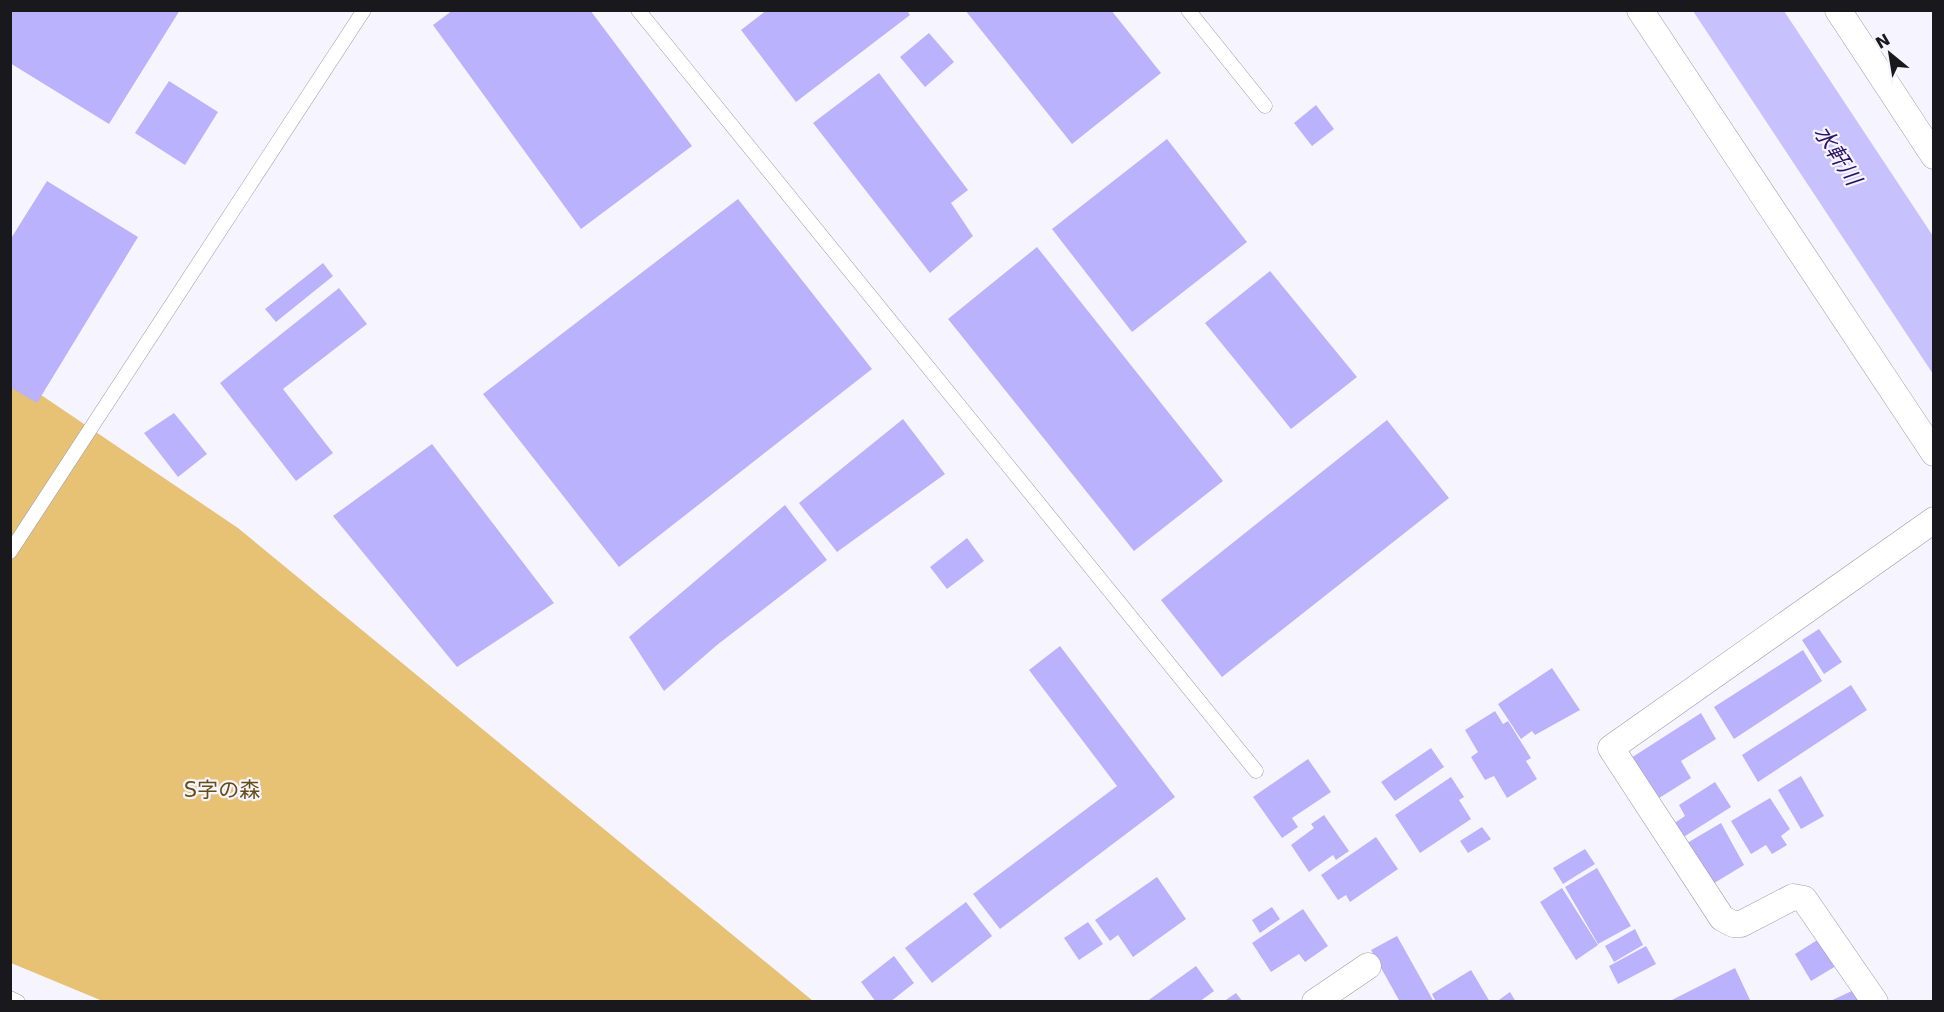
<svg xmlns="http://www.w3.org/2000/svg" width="1944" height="1012" font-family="'DejaVu Sans','Noto Sans JP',sans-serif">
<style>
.forest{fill:#e7c174}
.water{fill:#c7c2fe}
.building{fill:#bab2fc}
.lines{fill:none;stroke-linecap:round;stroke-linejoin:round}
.lane-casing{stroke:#9c9bab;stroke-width:15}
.street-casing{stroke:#9c9bab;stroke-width:27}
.lane{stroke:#fff;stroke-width:14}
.street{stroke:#fff;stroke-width:26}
.labels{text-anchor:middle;stroke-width:4.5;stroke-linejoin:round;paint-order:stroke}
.park-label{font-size:21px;fill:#664d11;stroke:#f6f5ff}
.water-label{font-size:22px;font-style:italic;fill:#2d1468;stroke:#f6f5ff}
</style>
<rect width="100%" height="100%" fill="#f6f5ff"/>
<path class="forest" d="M10 374 238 528 813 1001 105 1002 11 963Z"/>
<path class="water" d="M1693 11H1784L1933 236V374Z"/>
<path class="building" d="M10 10H180L109 124 10 63Z
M453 10H590L692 146 581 229 433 25Z
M767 10H907L910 15 796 102 741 30Z
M965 10H1111L1161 73 1072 144Z
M929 33 954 62 925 87 900 57Z
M879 73 968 190 951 203 973 236 930 273 813 123Z
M169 81 218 112 185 165 135 133Z
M1316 105 1334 129 1312 146 1294 123Z
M1167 139 1247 242 1132 332 1052 229Z
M47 181 138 237 37 403 10 387V240Z
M738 199 872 369 619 567 483 394Z
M1037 247 1223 481 1134 551 948 319Z
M323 263 333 276 276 322 265 309Z
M1270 271 1357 377 1291 429 1205 323Z
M339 288 367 324 283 389 333 453 296 481 220 383Z
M174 413 207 454 178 477 144 433Z
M903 419 945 474 837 552 799 503Z
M1387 420 1449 498 1222 677 1161 600Z
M432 444 554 603 457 667 333 516Z
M785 505 827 560 717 645 664 691 629 637Z
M967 538 984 561 947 589 930 567Z
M1819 629 1842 662 1824 674 1802 640Z
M1060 646 1175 797 1000 929 973 894 1117 786 1029 670Z
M1803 650 1822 681 1734 739 1714 707Z
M1552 668 1580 710 1535 735 1532 731 1521 739 1498 704Z
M1851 685 1867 710 1758 782 1742 755Z
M1495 711 1503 724 1508 721 1531 758 1526 761 1537 779 1507 798 1494 776 1485 780 1471 757 1478 752 1465 730Z
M1701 713 1716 739 1681 761 1691 778 1656 800 1631 758Z
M1431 748 1444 767 1395 801 1381 782Z
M1308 759 1331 792 1292 818 1298 827 1282 838 1253 797Z
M1801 776 1824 816 1801 829 1778 790Z
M1451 777 1464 797 1459 800 1471 819 1420 853 1395 815Z
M1715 782 1731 807 1682 838 1673 824 1685 816 1679 805Z
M1770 798 1790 829 1781 836 1787 845 1772 854 1766 845 1751 854 1731 821Z
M1324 815 1349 851 1336 860 1333 855 1309 872 1291 845 1314 828 1311 824Z
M1721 823 1744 865 1711 885 1687 843Z
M1482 827 1491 839 1468 853 1460 841Z
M1376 837 1398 869 1350 902 1346 895 1338 900 1321 875Z
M1585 849 1595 864 1563 884 1553 868Z
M1597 868 1631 926 1598 944 1565 887Z
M1157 877 1186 919 1133 957 1118 935 1110 941 1095 920Z
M1562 888 1598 945 1576 960 1540 902Z
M966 902 992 936 932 983 905 948Z
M1272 907 1280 919 1260 933 1252 920Z
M1303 909 1328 946 1305 962 1299 954 1271 972 1252 943Z
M1088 922 1103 944 1079 960 1064 938Z
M1635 929 1643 945 1614 962 1605 946Z
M1397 936 1434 1002H1400L1371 950Z
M1819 939 1836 966 1811 981 1795 954Z
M1646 946 1656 964 1618 984 1609 966Z
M894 956 914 983 890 1002H876L861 982Z
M1196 966 1214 991 1199 1002H1146Z
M1735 968 1751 1002H1668Z
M1471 970 1490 1002H1436L1432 994Z
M1854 990 1861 1002H1828Z
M1510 992 1516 1002H1496Z
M1236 993 1243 1002H1223Z"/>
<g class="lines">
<g class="lane-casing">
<path id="lane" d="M638 10 1256 771
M1188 10 1265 106
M10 552 364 10
M10 998 18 1002"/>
</g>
<g class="street-casing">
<path id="street" d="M1640 10 1934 453
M1838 10 1934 156
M1315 1002 1368 966
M1875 1002 1804 899 1793 897 1741 924H1733L1722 918 1611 748 1934 520"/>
</g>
<use href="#lane" class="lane"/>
<use href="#street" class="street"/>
</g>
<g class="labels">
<g class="park-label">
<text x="222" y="797">S字の森</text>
</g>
<g class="water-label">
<text transform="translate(1838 155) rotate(57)" y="8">水軒川</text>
</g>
</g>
<rect width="1944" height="1012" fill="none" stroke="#18181d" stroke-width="24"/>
<g transform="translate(1890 54) rotate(330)" stroke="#f6f5ff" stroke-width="4.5" paint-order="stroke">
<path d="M0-4.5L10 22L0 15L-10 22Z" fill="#18181d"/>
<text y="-9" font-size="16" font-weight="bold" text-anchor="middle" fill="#18181d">N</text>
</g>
</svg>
